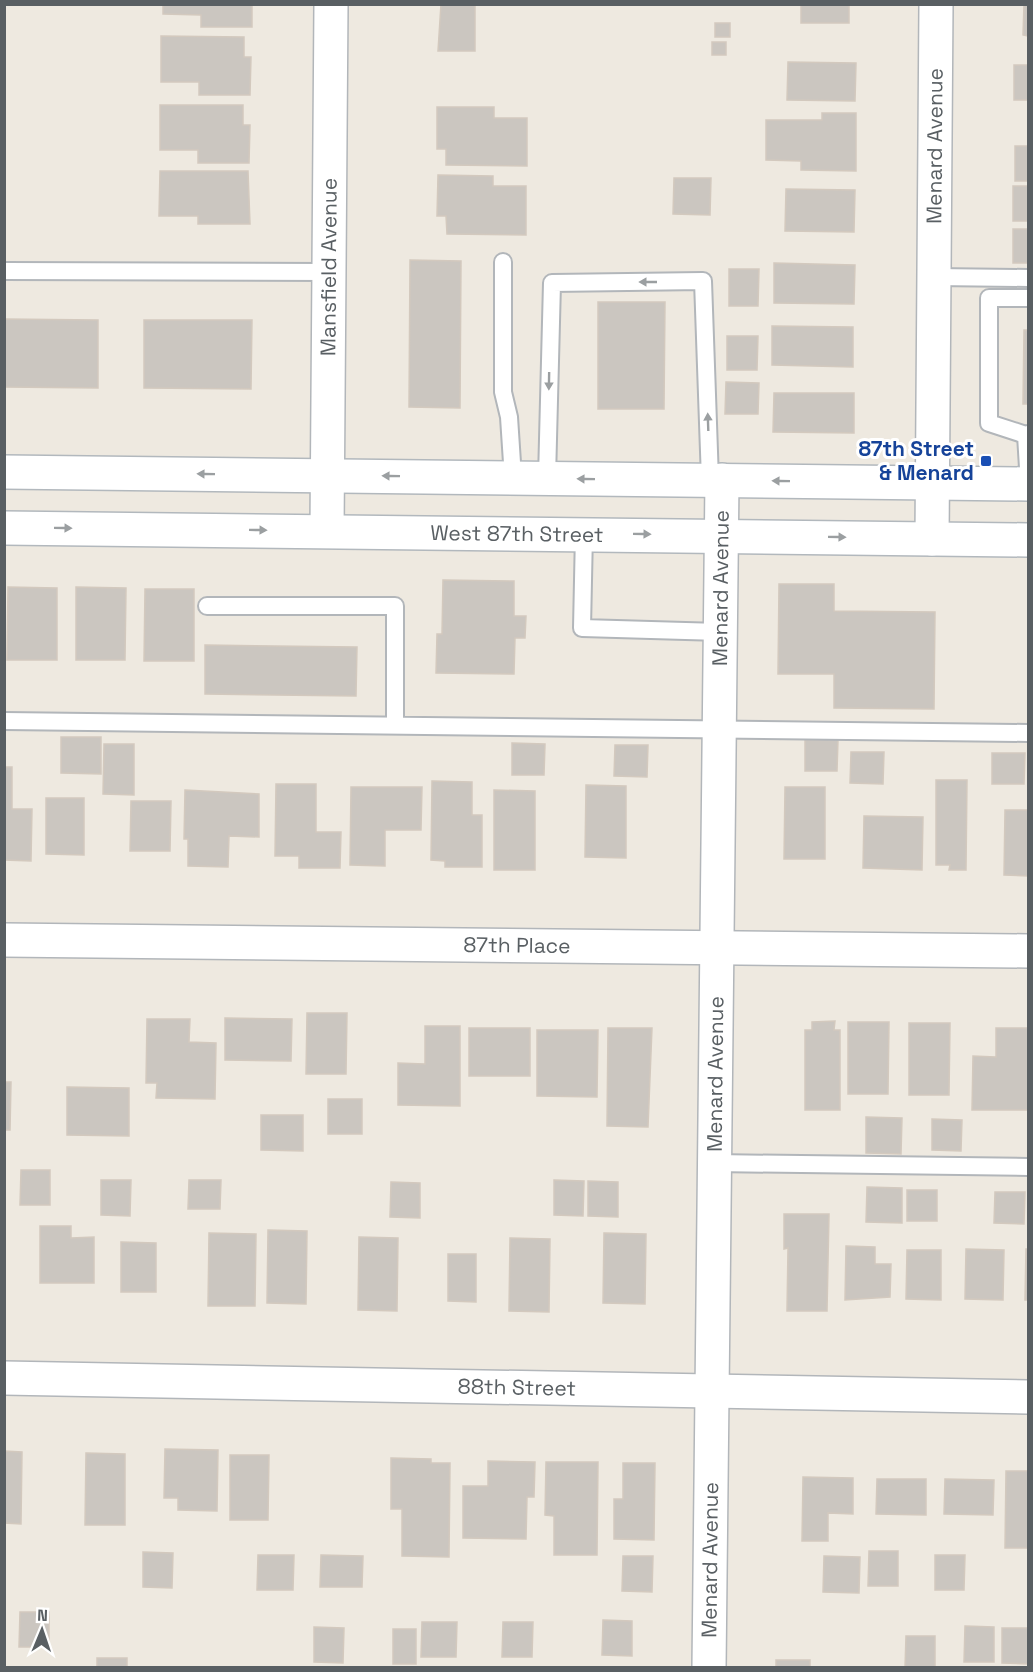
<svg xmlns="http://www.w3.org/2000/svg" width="1033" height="1672" font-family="'Space Grotesk',sans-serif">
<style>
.building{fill:#cbc6c0;stroke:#d3c9be;stroke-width:1.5}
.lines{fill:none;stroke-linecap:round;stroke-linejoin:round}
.lane-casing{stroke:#b2b6ba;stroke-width:20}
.street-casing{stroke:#b2b6ba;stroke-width:36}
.secondary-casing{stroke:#b2b8bd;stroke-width:36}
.lane{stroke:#fff;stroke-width:16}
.street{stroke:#fff;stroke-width:33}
.secondary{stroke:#fff;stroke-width:33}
.oneway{fill:#9b9fa1}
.transit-dot{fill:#1a4fb4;stroke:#fff;stroke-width:2}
.labels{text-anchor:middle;stroke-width:6;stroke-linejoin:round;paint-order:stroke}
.street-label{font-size:21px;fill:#595f63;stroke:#fff}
.transit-label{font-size:21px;font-weight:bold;fill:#164399;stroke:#fff;text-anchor:end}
</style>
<rect width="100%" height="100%" fill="#eee9e0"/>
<path class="building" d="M163 4H252V27H201V15L163 14Z
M441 4H475V51H438Z
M801 4H849V23H801Z
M1024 4H1028V36L1023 35Z
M715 23H730V37H715Z
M161 36 244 37V57H251L250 95H199V82H161Z
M712 42H726V55H712Z
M788 62 856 63 855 101 787 100Z
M1014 65H1028V100H1014Z
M160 105H243V125H250L249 163H198V150H160Z
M437 107H494V118H527V166L446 165V149H437Z
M822 113H856V171L801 170V161L766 160V120H822Z
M1015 146H1028V181H1015Z
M160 171H248L250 224H198V216H159Z
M438 175 493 176V186H526V235L447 234 446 216H437Z
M674 178H711L710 215 673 214Z
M1013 186H1028V221H1013Z
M786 189 855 190 854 232 785 231Z
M1013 229H1028V263H1013Z
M410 260 461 261 460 408 409 407Z
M774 263 855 265 854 304 774 303Z
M729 269H759L758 306H729Z
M598 302H665L664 409H598Z
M4 319 98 320V388L4 387Z
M144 320H252L251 389 144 388Z
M772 326 853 327V367L772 365Z
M1024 330H1028V404H1023Z
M727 336H758L757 370H727Z
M726 382 759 383 758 414H725Z
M774 393H854V433L773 432Z
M443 580 514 581V616H526L525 638H515L514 674 436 673 437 634H442Z
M779 584H834V611L935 612 934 709 834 708V674H778Z
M8 587 57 588V660H7Z
M76 587 126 588 125 660H76Z
M145 589H194V661H144Z
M205 645 357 647 356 696 205 694Z
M61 737H101V774L61 773Z
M805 740H838L837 771H805Z
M512 743 545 744 544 775H512Z
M104 744H134V795L103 794Z
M615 745H648L647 777 614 776Z
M851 752H884L883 784 850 783Z
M992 753H1025L1024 784H992Z
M4 767H12V809H32L31 861 4 860Z
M936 780H967L966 870H949L950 865H936Z
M432 781 472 782V815H482V867H445V861L431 860Z
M276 784H316V832H341L340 868H299V856H275Z
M586 785 626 786V858L585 857Z
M351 787H422L421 830H385V866L350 865Z
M785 787H825V859H784Z
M185 790 259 794V837L229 836 228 867 188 866V839H184Z
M494 790 535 791V870H494Z
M46 798H84V855L46 854Z
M131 801H171L170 851H130Z
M1005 810H1028V876L1004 875Z
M864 816 923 817 922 870 863 868Z
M307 1013H347L346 1074H306Z
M225 1018 292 1019 291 1061 225 1060Z
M147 1019H190L189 1042 216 1043 215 1099 156 1098 157 1083H146Z
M835 1021 834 1030H840V1110H805V1030H812V1022Z
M848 1022H889L888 1094H848Z
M909 1023H950L949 1095H909Z
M425 1026H460V1106L398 1105V1063L425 1064Z
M469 1028H530V1076H469Z
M608 1028H652L648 1127 607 1126Z
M996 1028H1028V1110H972L973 1056 996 1057Z
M537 1030H598L597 1097 537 1096Z
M4 1082H11L10 1130H4Z
M67 1087 129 1088V1136L67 1135Z
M328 1099H362V1134H328Z
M261 1115H303V1151L261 1150Z
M866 1117 902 1118 901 1154 866 1153Z
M932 1119 962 1120 961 1151 932 1150Z
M21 1170H50V1205H20Z
M101 1180H131L130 1216 101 1215Z
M189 1180H221L220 1209H188Z
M554 1180 584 1181 583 1216 554 1215Z
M588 1181 618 1182V1217L588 1216Z
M391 1182 420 1183V1218L390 1217Z
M867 1187 902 1188V1223L866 1222Z
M907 1190H937V1221H907Z
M995 1192H1025L1024 1224 994 1223Z
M784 1214H829L827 1311H787L788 1248 784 1249Z
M40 1226H71V1238L94 1237V1283H40Z
M268 1230 307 1231 306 1304 267 1303Z
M209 1233 256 1234 255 1306H208Z
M604 1233 646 1234 645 1304 603 1303Z
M359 1237 398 1238 397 1311 358 1310Z
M510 1238 550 1239 549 1312 509 1311Z
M121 1242 156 1243V1292H121Z
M846 1246 875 1247V1264H891L890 1297 845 1300Z
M966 1249 1004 1250 1003 1300 965 1299Z
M1026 1249H1028V1300H1025Z
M907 1250H941V1300L906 1299Z
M448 1254H476V1302L448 1301Z
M165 1449 218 1450 217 1511 178 1510V1498H164Z
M4 1451 22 1452 21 1524 4 1523Z
M86 1453 125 1454V1525H85Z
M230 1455H269L268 1520H230Z
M391 1458 431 1459V1463H450L449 1557 402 1556V1509H391Z
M488 1461 535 1462 534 1497H527L526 1539 463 1538V1486H488Z
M546 1462H598L597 1555H554V1516L545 1515Z
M623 1463H655L654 1540 614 1539V1499H623Z
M1006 1471H1028V1548H1005Z
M803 1477 853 1478V1514L828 1513V1541H802Z
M877 1479H926V1515L876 1514Z
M945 1479 994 1480 993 1515 944 1514Z
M869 1551H898V1586H868Z
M143 1552 173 1553 172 1588 143 1587Z
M258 1555H294L293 1590H257Z
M321 1555 363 1556 362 1587H320Z
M935 1555H965L964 1590H935Z
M623 1556H653L652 1592 622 1591Z
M824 1556 860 1557 859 1593 823 1592Z
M20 1612H49V1647H19Z
M603 1620 632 1621V1656L602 1655Z
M422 1622H457L456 1657H421Z
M503 1622H533L532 1657H502Z
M965 1626 994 1627V1662H964Z
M314 1627 344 1628 343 1663 314 1662Z
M1002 1628H1028V1664L1002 1663Z
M393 1629H416V1664H393Z
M906 1636H935V1668H905Z
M97 1658H127V1668H97Z
M776 1660H810V1668H776Z"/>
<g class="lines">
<g class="lane-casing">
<path id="lane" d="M503 262V392L509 417 513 478
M4 271 329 272
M934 277 1028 278
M1028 434 1026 435 1028 468
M1026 435 989 423V298H1028
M547 478 552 283 703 281 710 480
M584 533 582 628 720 632
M207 606H395V725
M4 721 1028 733
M714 1163 1028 1167"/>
</g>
<g class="street-casing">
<g id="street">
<path id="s1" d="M327 531 331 4"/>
<path id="s2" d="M932 539 936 4"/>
<path id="s3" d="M4 940 1028 951"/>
<path id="s4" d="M4 1378 1028 1397"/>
<path id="s5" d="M709 1668 722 480"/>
</g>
</g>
<g class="secondary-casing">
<g id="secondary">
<path d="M4 472 1028 484"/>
<path id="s6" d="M4 528 1028 540"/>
</g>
</g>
<use href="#lane" class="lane"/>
<use href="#street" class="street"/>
<use href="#secondary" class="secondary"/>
</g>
<defs><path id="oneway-solid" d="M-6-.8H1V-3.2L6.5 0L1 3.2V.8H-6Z" transform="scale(1.5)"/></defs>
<g class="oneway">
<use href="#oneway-solid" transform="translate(648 282) rotate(180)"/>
<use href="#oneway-solid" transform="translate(549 381) rotate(91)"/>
<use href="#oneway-solid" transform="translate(708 422) rotate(-92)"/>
<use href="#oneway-solid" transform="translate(206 474) rotate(-179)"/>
<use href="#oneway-solid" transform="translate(391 476) rotate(-179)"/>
<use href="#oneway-solid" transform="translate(586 479) rotate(-179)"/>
<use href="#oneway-solid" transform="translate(781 481) rotate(-179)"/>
<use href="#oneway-solid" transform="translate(63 528) rotate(1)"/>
<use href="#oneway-solid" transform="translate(258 530) rotate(1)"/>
<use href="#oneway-solid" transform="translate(642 534) rotate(1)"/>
<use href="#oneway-solid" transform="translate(837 537) rotate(1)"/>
</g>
<rect class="transit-dot" x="980" y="455" width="12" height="12" rx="3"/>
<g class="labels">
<g class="street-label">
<text dy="7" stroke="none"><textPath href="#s2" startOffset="393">Menard Avenue</textPath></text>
<text dy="7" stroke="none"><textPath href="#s1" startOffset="264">Mansfield Avenue</textPath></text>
<text dy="7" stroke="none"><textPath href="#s6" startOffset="513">West 87th Street</textPath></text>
<text dy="7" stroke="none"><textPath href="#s5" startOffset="1080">Menard Avenue</textPath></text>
<text dy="7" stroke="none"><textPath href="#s3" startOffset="513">87th Place</textPath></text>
<text dy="7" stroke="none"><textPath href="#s5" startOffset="594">Menard Avenue</textPath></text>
<text dy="7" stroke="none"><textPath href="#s4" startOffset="513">88th Street</textPath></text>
<text dy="7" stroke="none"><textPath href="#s5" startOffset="108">Menard Avenue</textPath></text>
</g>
<g class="transit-label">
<text x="974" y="456">87th Street<tspan x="974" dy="24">&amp; Menard</tspan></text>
</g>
</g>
<rect width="1033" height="1672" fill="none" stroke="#595f63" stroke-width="12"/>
<g transform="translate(42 1630) rotate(2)" stroke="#ffffff" stroke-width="4.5" paint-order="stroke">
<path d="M0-4.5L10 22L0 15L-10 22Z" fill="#595f63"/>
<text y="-9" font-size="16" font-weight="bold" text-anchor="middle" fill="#595f63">N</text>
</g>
</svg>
